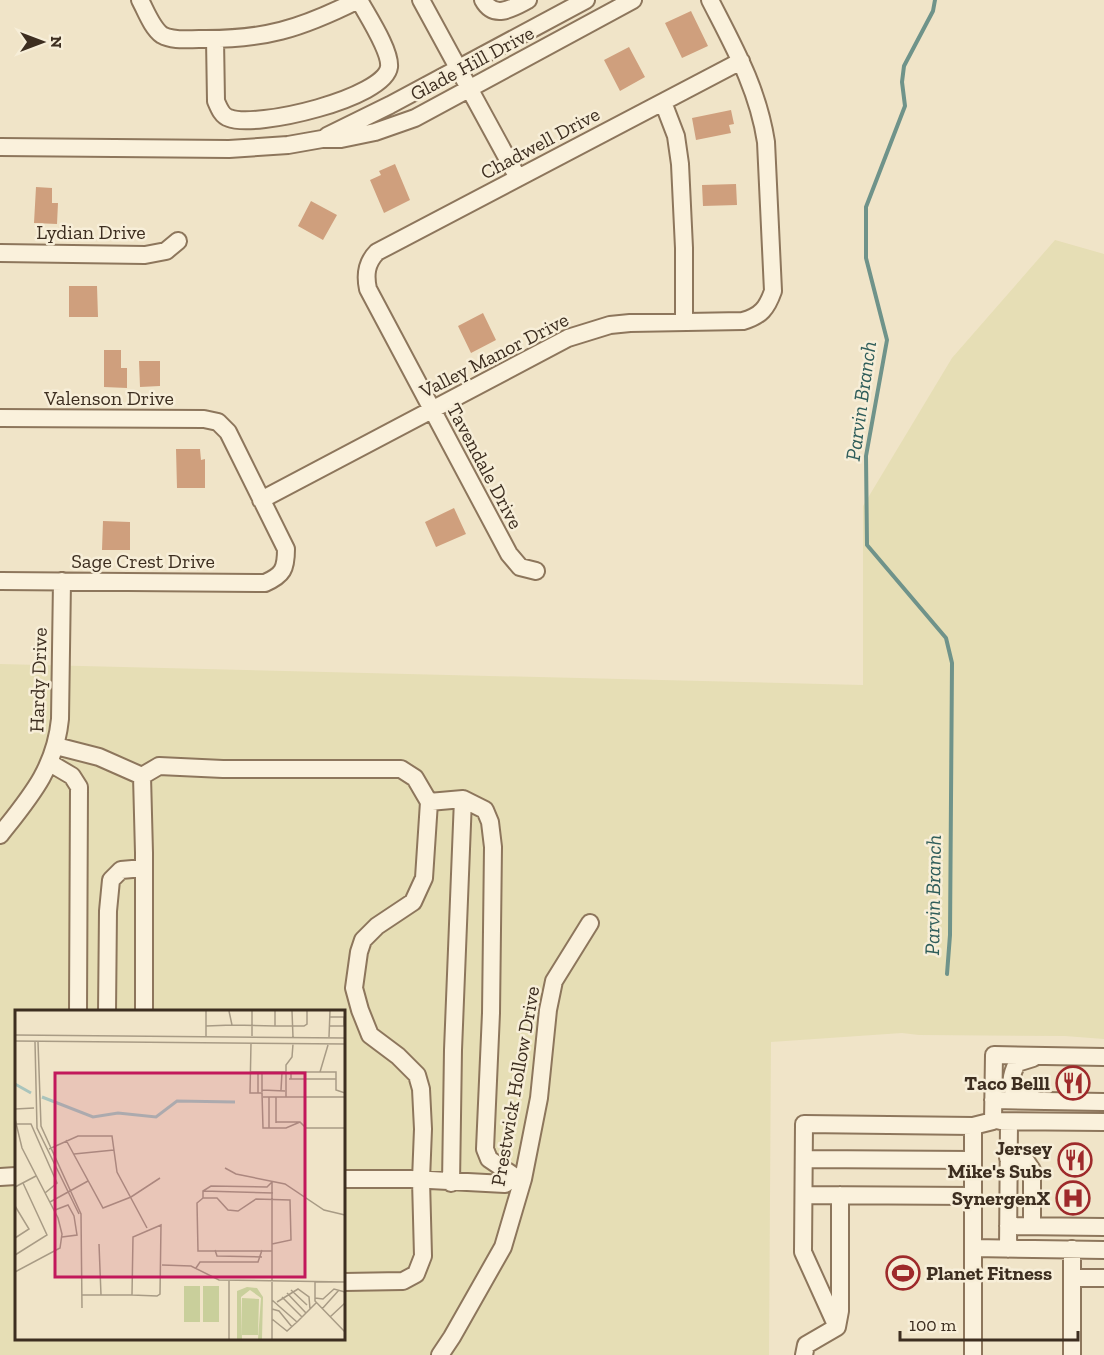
<svg xmlns="http://www.w3.org/2000/svg" width="1104" height="1355" font-family="'Zilla Slab',serif">
<style>
.farmland{fill:#e6deb5;fill-rule:evenodd}
.lines{fill:none;stroke-linecap:round;stroke-linejoin:round}
.stream{stroke:#6f938a;stroke-width:4}
.building{fill:#cf9f7d}
.minor-casing{stroke:#8d765c;stroke-width:20}
.minor{stroke:#faf1dc;stroke-width:16}
.labels{text-anchor:middle;stroke-width:5;stroke-linejoin:round;paint-order:stroke}
.street-label{font-size:20px;fill:#3d2e20;stroke:#f7eed8}
.poi-label{font-size:20px;font-weight:bold;fill:#3d2e20;stroke:#f7eed8;text-anchor:end}
.water-label{font-size:21px;font-style:italic;fill:#2f5d5a;stroke:#f7eed8}
.inset-river{fill:none;stroke:#a9c4bc;stroke-width:3}
.inset-road{fill:none;stroke:#a89b85;stroke-width:1.5}
.view{fill:#c2185b;fill-opacity:0.15;stroke:#c2185b;stroke-width:3}
.inset-edge{fill:none;stroke:#3d2e20;stroke-width:3}
</style>
<rect width="100%" height="100%" fill="#f0e4c8"/>
<path class="farmland" d="M1055 240 1104 254V1039L1065 1036 919 1035 902 1033 771 1042 769 1355H0V664L863 685V506L952 358ZM16 1012H344V1338H16Z"/>
<g class="lines">
<path class="stream" d="M935 0 933 11 904 66 902 82 905 106 866 207V258L887 340 866 456 867 545 946 638 952 663 950 935 947 974"/>
</g>
<path class="building" d="M691 11 708 46 682 58 665 23Z
M629 47 645 77 620 91 604 60Z
M731 110 734 124 729 125 731 133 696 140 692 118Z
M395 164 410 200 384 213 370 180 381 175 379 171Z
M736 184 737 205 703 206 702 185Z
M36 187 52 188V203H58L57 224 34 223Z
M311 201 337 215 323 240 298 226Z
M69 286H97L98 317H69Z
M483 313 496 340 471 353 458 326Z
M104 350H121V368H127V388L104 387Z
M139 361H160V386L140 387Z
M176 449H200L201 460 205 459V488H177Z
M454 508 466 534 436 547 425 522Z
M103 521 130 522V550H102Z"/>
<g class="lines">
<g class="minor-casing">
<path id="minor" d="M140 0C146 11 152 28 162 35 172 41 188 39 199 39 264 40 300 29 358 0
M421 0 518 178
M483 0C494 20 513 8 528 0
M215 39 216 101C219 108 222 116 229 118 256 129 385 98 389 67 391 51 367 15 359 0
M663 102 676 136 680 164 684 248V322
M327 136 390 105 586 0
M0 147 229 149 288 145 322 139H341L375 132 415 118 633 0
M0 253 145 255 166 251 178 241
M0 418 204 419 218 422 228 432 286 549C286 569 283 575 265 583L0 581
M261 500 568 338 610 325 630 323 743 321C761 316 767 308 773 291L766 142C758 89 734 47 710 0
M536 571 520 567 509 554 368 289C365 275 366 263 377 252L741 61
M56 746 99 757 142 776
M50 763 72 776 79 787 78 1012
M0 835C30 797 55 769 60 719L62 581
M107 1012 108 911 111 880 121 870 144 868
M144 1012V853L142 776 159 766 223 769H401L415 778 429 802
M1031 1096H1016C1009 1084 1011 1075 1017 1063L1033 1058
M993 1100 1104 1102
M1000 1121 1104 1122
M1008 1158H1024L1032 1170V1226
M804 1159 973 1160
M0 1177 16 1176
M344 1179H411L505 1184 514 1176 522 1179
M451 1183 453 1050 463 799
M804 1195 973 1196
M1008 1226 1104 1227
M973 1248 1104 1250
M1008 1249 1009 1122
M1072 1278H1104
M344 1282 403 1281 416 1274 423 1256 421 1180 423 1129 421 1089 417 1075 398 1056 370 1035 360 1010 354 988 359 952 363 940 377 926 413 902 424 878 429 802 463 799 485 810 490 822 493 847 491 1013 485 1149 489 1159 514 1176
M837 1327 803 1252 804 1124 973 1126 993 1121 994 1055 1104 1057
M440 1355 452 1337 503 1247 523 1179 539 1098 548 1010 554 981 590 923
M804 1355 806 1345 837 1327 840 1311V1195
M973 1355V1126
M1072 1355V1249"/>
</g>
<use href="#minor" class="minor"/>
</g>
<defs>
<g id="restaurant-ring" transform="scale(1.725)"><circle r="9.5" fill="#f7eed8" stroke="#9e2a2b" stroke-width="1.5"/><path d="M-5-6h1v4h1v-4h1v4h1v-4h1v5L-1.5 .5V6h-2V.5L-5-1ZM5-6V6H3V1.5H1.5Q1.5-4 5-6Z" fill="#9e2a2b"/></g>
<g id="hospital-ring" transform="scale(1.725)"><circle r="9.5" fill="#f7eed8" stroke="#9e2a2b" stroke-width="1.5"/><path d="M-5-5h3v3.5h4V-5h3V5h-3V1.5h-4V5h-3Z" fill="#9e2a2b"/></g>
<g id="stadium-ring" transform="scale(1.725)"><circle r="9.5" fill="#f7eed8" stroke="#9e2a2b" stroke-width="1.5"/><path d="M0-5a6.5 5 0 1 0 0 10a6.5 5 0 1 0 0-10ZM-3.5-1.8h7v3.6h-7Z" fill="#9e2a2b"/></g>
</defs>
<g fill-rule="evenodd">
<use href="#restaurant-ring" x="1073" y="1083"/>
<use href="#restaurant-ring" x="1075" y="1160"/>
<use href="#hospital-ring" x="1073" y="1198"/>
<use href="#stadium-ring" x="903" y="1273"/>
</g>
<g class="labels">
<g class="street-label">
<text transform="translate(472 63) rotate(-28)" y="7">Glade Hill Drive</text>
<text transform="translate(540 143) rotate(-28)" y="7">Chadwell Drive</text>
<text x="91" y="239">Lydian Drive</text>
<text transform="translate(494 355) rotate(-27)" y="7">Valley Manor Drive</text>
<text x="109" y="405">Valenson Drive</text>
<text transform="translate(485 466) rotate(62)" y="7">Tavendale Drive</text>
<text x="143" y="568">Sage Crest Drive</text>
<text transform="translate(38 680) rotate(-88)" y="7">Hardy Drive</text>
<text transform="translate(515 1086) rotate(-80)" y="7">Prestwick Hollow Drive</text>
</g>
<g class="poi-label">
<text x="1050" y="1090">Taco Belll</text>
<text x="1052" y="1155">Jersey<tspan x="1052" dy="23">Mike's Subs</tspan></text>
<text x="1050" y="1205">SynergenX</text>
<text x="926" y="1280" text-anchor="start">Planet Fitness</text>
</g>
<g class="water-label">
<text transform="translate(861 401) rotate(-82)" y="7">Parvin Branch</text>
<text transform="translate(933 895) rotate(-89)" y="7">Parvin Branch</text>
</g>
</g>
<g transform="translate(15 1010)">
<rect width="330" height="330" fill="#f0e4c8"/>
<path d="M169 276H185V312H169ZM188 276H204V312H188ZM232 277 242 278 248 287 247 329H243L246 288 235 280 226 287 227 329H222V281ZM227 288 244 289 243 325H227Z" fill="#c9cf9b"/>
<path class="inset-river" d="M0 74 16 83M27 87 78 107 103 103 141 107 162 91 220 92"/>
<path class="inset-road" d="M237 1V26M277 1 278 27M217 15 260 16V1M191 16 217 15 214 1M260 16H289L292 14V1M315 16H329V7H315M0 25 330 28M191 27V1M314 27 315 1M0 31 330 34M20 32 22 118 64 204M23 32 26 116 66 204 67 298M236 33 235 83H247L248 118H271L285 112M235 62H271M305 62 313 35M274 69H321M276 69V62H321V80L330 83M247 80 270 81M266 80 267 62M247 82V62M243 83V62M248 87H329M271 87V55L277 47 278 34M0 99 19 98M0 109 7 138 43 208 47 224 45 238 0 262M261 112H285L291 118H330M261 113V87M1 114H16L42 173 30 183M254 118V87M51 130 88 198 116 187 145 168M34 139 63 126H97L102 162 132 218M59 144 99 140M210 158 221 164 270 174 309 200 330 205M0 177 21 166M188 181 258 183M188 188 182 193 183 241H257M35 192 73 171M0 196 14 219 0 228M40 200 53 195 59 206 62 225 47 227M84 234 86 285M257 234 276 230 275 190 241 189 223 201 213 200 202 188H188V181L196 176 252 177 257 172M200 240 202 246 247 247M0 245 32 225 8 173M147 255 176 256 204 270 330 272M181 258 185 252H243L247 240M300 272V291L330 322M276 280 292 295M272 283 291 303M67 285H117L142 286 145 284 146 215 118 227 117 285M267 287 287 307M300 288 308 289 319 279 330 282M257 290 282 312 301 293M262 292 283 279 294 287 295 299M257 299 264 301 277 317M307 299 324 280M315 307 330 293M257 309 272 321 282 312M214 329V270M257 329V172"/>
<path class="view" d="M40 63H290V267H40Z"/>
<rect width="330" height="330" class="inset-edge"/>
</g>
<g transform="translate(42 42) rotate(90)" stroke="#f7eed8" stroke-width="4.5" paint-order="stroke">
<path d="M0-4.5L10 22L0 15L-10 22Z" fill="#3d2e20"/>
<text y="-9" font-size="16" font-weight="bold" text-anchor="middle" fill="#3d2e20">N</text>
</g>
<path d="M900 1331v9h178v-9" fill="none" stroke="#3d2e20" stroke-width="3"/>
<text x="909" y="1331" font-size="18" fill="#3d2e20" stroke="#f7eed8" stroke-width="4.5" paint-order="stroke">100 m</text>
</svg>
